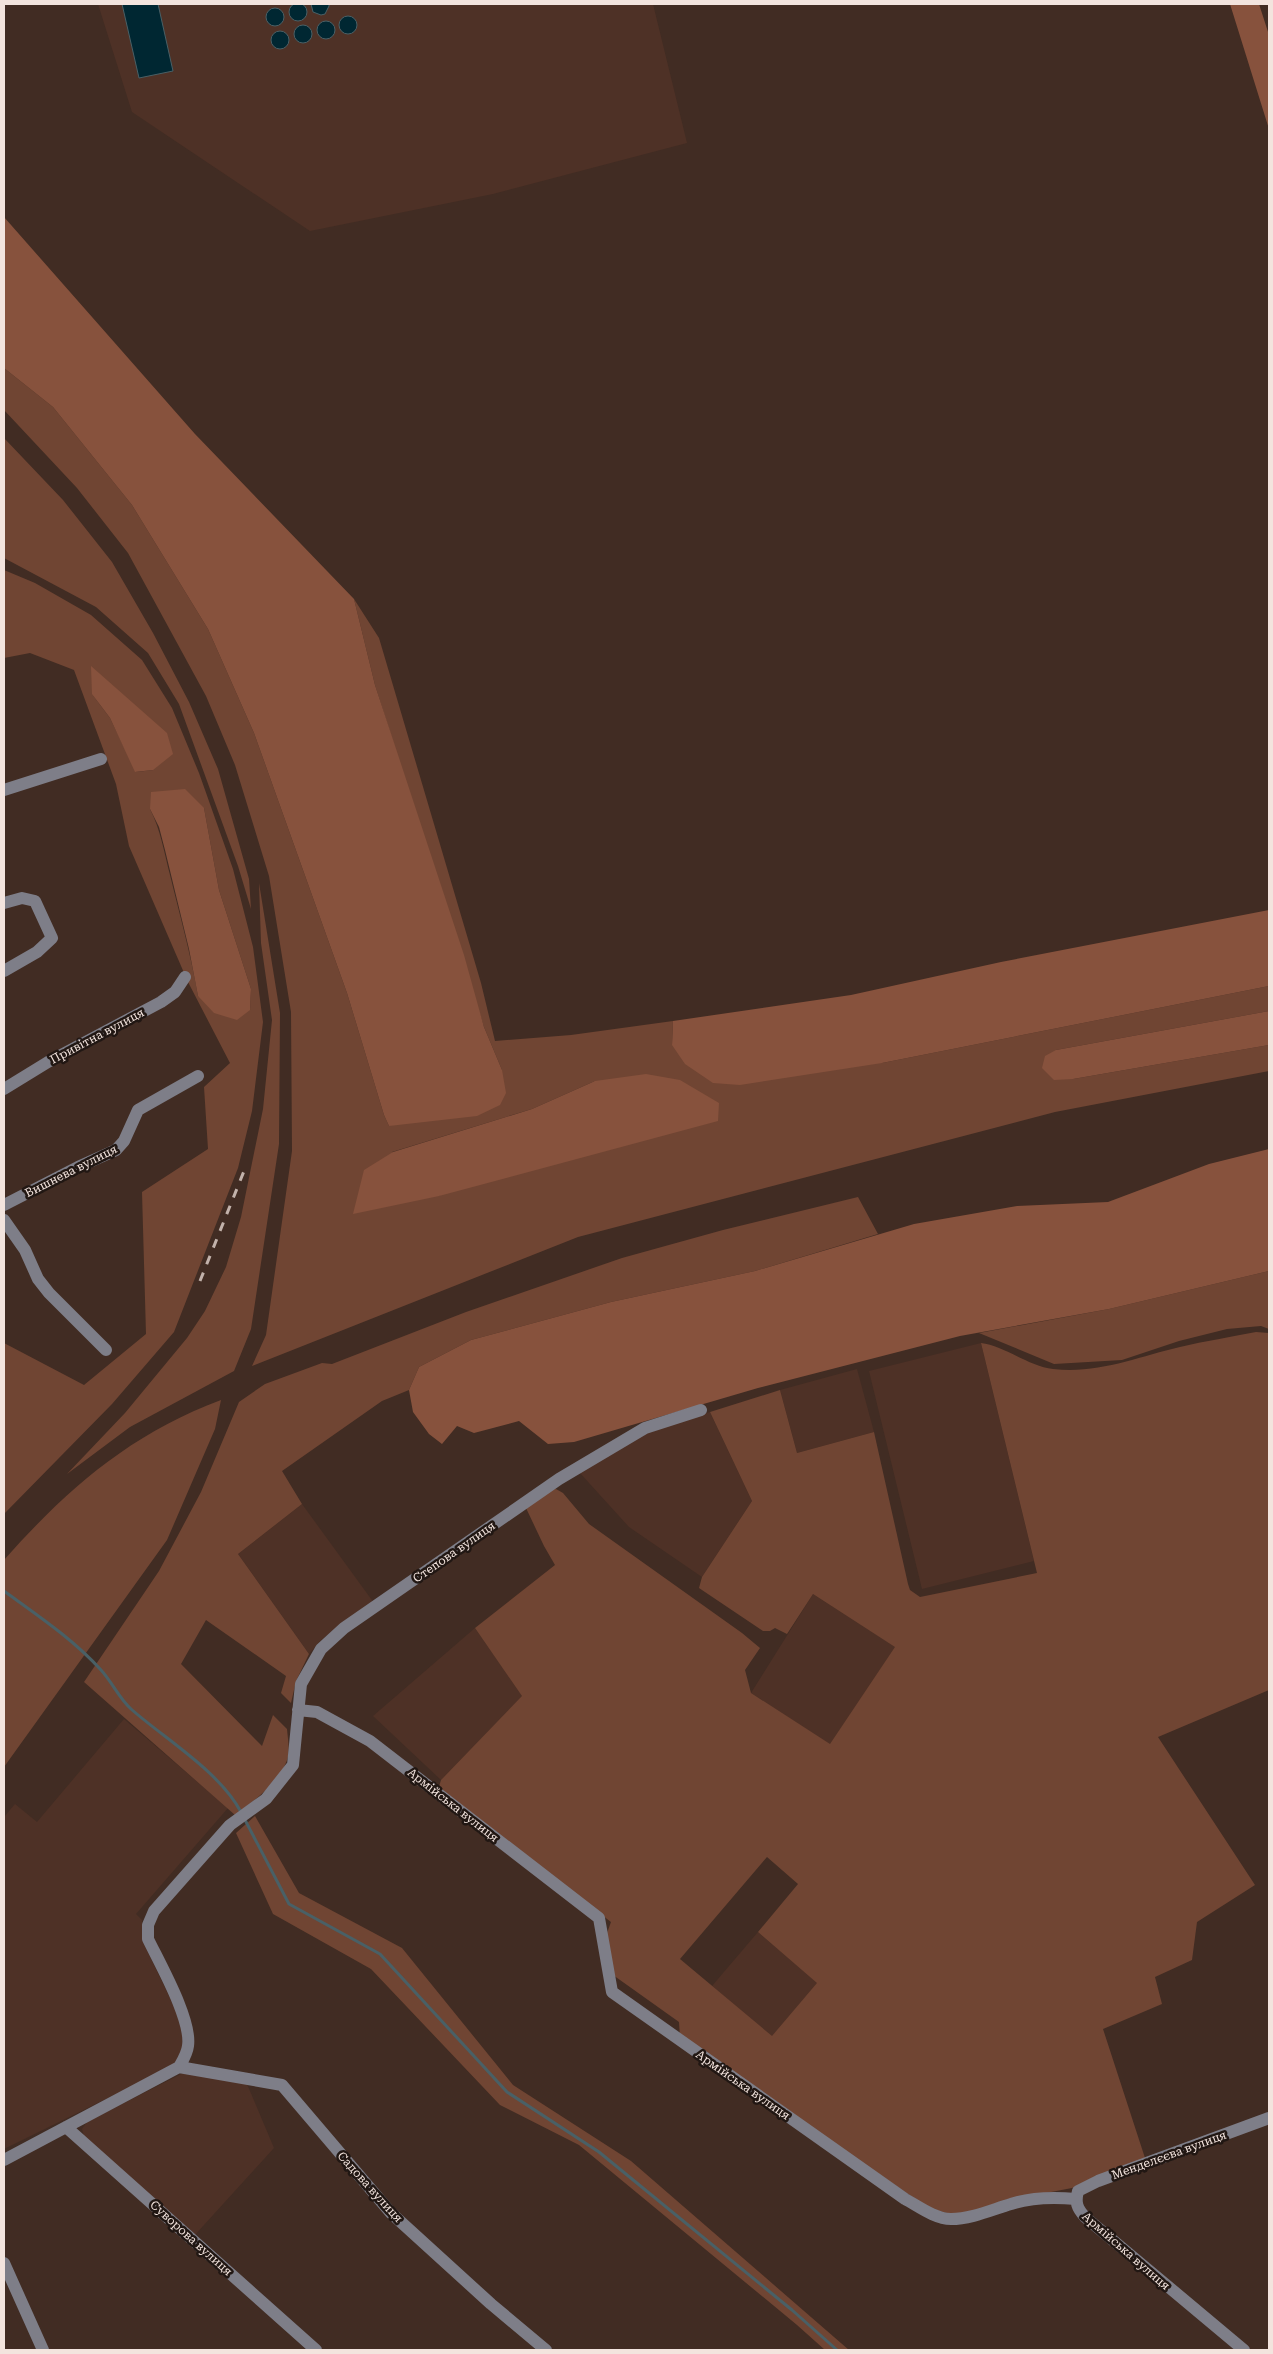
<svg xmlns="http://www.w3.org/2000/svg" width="1273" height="2354" font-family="'Roboto Serif',serif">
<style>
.built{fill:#4e3126}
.green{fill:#704533;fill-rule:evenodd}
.forest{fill:#87523d}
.water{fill:#002732;stroke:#496066}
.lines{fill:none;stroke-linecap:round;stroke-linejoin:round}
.stream{stroke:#496066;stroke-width:3}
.minor{stroke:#7e7e88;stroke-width:12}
.rail{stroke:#c2b2ab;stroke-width:3;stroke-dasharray:9 9;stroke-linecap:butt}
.labels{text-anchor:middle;stroke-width:5;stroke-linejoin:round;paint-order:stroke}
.street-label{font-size:12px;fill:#f3e4de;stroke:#211713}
</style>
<rect width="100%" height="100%" fill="#412c23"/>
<path class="built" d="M98 4H653L687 143 493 194 310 231 132 112Z
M981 1343 1034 1561 922 1589 869 1371Z
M857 1369 874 1432 797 1453 780 1390Z
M710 1412 752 1501 702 1577 629 1527 580 1473 646 1431Z
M302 1504 374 1603 341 1624 320 1641 309 1654 238 1554Z
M813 1594 896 1647 830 1745 751 1693Z
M475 1628 523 1696 441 1780 373 1716Z
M124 1719 228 1808 136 1914 142 1920V1940L182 2023 183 2058 167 2069 4 2149V1817L15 1804 37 1822Z
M758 1932 818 1983 772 2037 712 1986Z
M183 2073 247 2084 274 2148 194 2236 84 2136 82 2129 87 2122Z"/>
<path class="green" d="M4 368 53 407 132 505 208 629 254 733 347 993 384 1115 389 1126 502 1070 484 1027 375 685 354 599 379 638 481 983 495 1041 571 1035 673 1021 672 1045 882 1063 1269 986V1011L1056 1050 1073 1079 1269 1045V1071L1055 1112 578 1237 252 1366 266 1335 292 1151 291 1012 269 876 235 765 206 696 128 553 77 488 4 410ZM595 1081 439 1196 392 1152 532 1109Z
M4 438 63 500 112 562 153 633 189 702 218 769 249 879 251 909 238 866 179 704 148 653 96 607 4 558Z
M4 570 35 583 91 615 142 660 172 708 199 773 233 869 253 947 263 1022 252 1111 238 1168 174 1332 112 1404 4 1514V1343L84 1385 146 1334 142 1192 208 1149 204 1087 230 1063 188 982 129 846 116 784 74 670 30 653 4 658ZM92 694 153 770 136 772 110 718ZM204 808 219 890 251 989 250 1010 198 996C191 955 180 916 170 875 164 852 161 831 150 809Z
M259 883 280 1013 279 1144 251 1329 234 1371 130 1427 67 1474 125 1413 187 1338 205 1311 226 1267 241 1217 263 1109 272 1020 261 943Z
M858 1197 878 1234 755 1271 611 1302 471 1340 419 1367 409 1390 382 1401 282 1471 302 1504 238 1554 309 1654 296 1681 291 1703 281 1693 286 1676 206 1620 181 1664 262 1746 273 1715 287 1729C288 1741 291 1754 285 1765 276 1784 252 1803 235 1815L84 1682 159 1571 201 1492 239 1402 265 1384 322 1363 332 1364 466 1312 622 1258 723 1230Z
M1269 1271V1329L1261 1326 1227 1329 1179 1341 1122 1360 1054 1364 979 1333 1109 1309Z
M1256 1332 1269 1333V1690L1158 1737 1255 1885 1197 1922 1192 1960 1155 1977 1162 2004 1103 2029 1145 2158 1072 2188 1025 2197 956 2215 930 2209 680 2038 679 2022 613 1975 607 1933 611 1922 438 1790 441 1780 522 1696 475 1628 555 1565 544 1546 526 1508 549 1490 556 1489 563 1493 589 1524 742 1633 760 1648 745 1670 751 1693 830 1744 895 1647 813 1594 787 1634 775 1628 770 1631H763L699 1588 702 1577 752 1501 710 1412 780 1390 797 1453 874 1432 908 1584 910 1590 920 1597 1037 1573 981 1343C1003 1345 1028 1366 1053 1369 1099 1374 1137 1357 1180 1347 1205 1341 1231 1337 1256 1332ZM767 1857 798 1884 758 1932 817 1983 772 2036 680 1959Z
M221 1400 215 1429 167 1540 4 1767V1560C67 1489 130 1434 221 1400Z
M255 1816 299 1893 402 1948 513 2085 631 2161 849 2350H825L797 2325 579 2145 500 2105 371 1969 273 1914 236 1833Z"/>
<path class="forest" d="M1230 4H1259L1269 35V129Z
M4 217 195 434 354 599 375 685 464 955 484 1027 502 1070 506 1093 500 1105 477 1116 389 1126 384 1115 347 993 254 733 208 629 132 505 53 407 4 368Z
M91 666 167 733 173 754 153 770 135 772 110 718 92 694Z
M185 789 204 808 219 890 251 989 250 1010 237 1020 214 1013 198 996 189 949 165 850 159 827 150 809 151 792Z
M1269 910V986L882 1063 740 1085 713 1083 685 1064 672 1045 673 1021 851 995 1001 962Z
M1269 1011V1045L1073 1079 1054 1080 1042 1068 1045 1056 1056 1050Z
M646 1074 680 1080 719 1103 718 1121 439 1196 353 1214 364 1170 393 1152 532 1109 595 1081Z
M1269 1149V1271L1109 1309 960 1336 758 1388 574 1442 548 1444 519 1421 474 1433 457 1426 442 1444 429 1434 413 1412 409 1390 419 1367 471 1340 611 1302 755 1271 914 1224 1017 1206 1108 1202 1209 1164Z"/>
<path class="water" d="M289 12a9 9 0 1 1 18 0a9 9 0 1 1-18 0Z
M122 4H158L173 71 139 78Z
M311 4H329V6L325 14 321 15 313 12Z
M266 17a9 9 0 1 1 18 0a9 9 0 1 1-18 0Z
M339 25a9 9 0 1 1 18 0a9 9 0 1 1-18 0Z
M317 30a9 9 0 1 1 18 0a9 9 0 1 1-18 0Z
M294 34a9 9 0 1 1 18 0a9 9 0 1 1-18 0Z
M271 40a9 9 0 1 1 18 0a9 9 0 1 1-18 0Z"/>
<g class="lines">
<path class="stream" d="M4 1591C37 1615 73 1639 101 1670 112 1682 119 1698 131 1709 165 1739 219 1771 241 1812
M244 1818 289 1904 380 1954 507 2092 599 2152 792 2310 837 2350"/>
<path class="minor" d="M4 790 101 759
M4 903 22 898 35 901 52 938 37 952 4 971
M4 1089 48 1062 161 1002 175 992 185 977
M4 1205 78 1167 116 1150 124 1141 138 1110 198 1076
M4 1220 25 1250 38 1279 49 1293 106 1350
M298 1710 317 1712 370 1741 599 1918 612 1992 905 2199C918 2206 935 2219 951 2219 971 2219 991 2210 1011 2204 1032 2197 1054 2197 1076 2199
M179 2067 282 2085 391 2213 491 2304 546 2350
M66 2127 316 2350
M4 2160 179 2067C183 2060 187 2054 188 2046 192 2020 160 1964 148 1939V1925L154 1911 230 1825 266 1799 293 1765 301 1684 321 1649 344 1628 559 1479 645 1428 701 1410
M4 2263 43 2350
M1244 2350 1085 2217C1077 2208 1075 2203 1078 2191L1098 2181 1269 2118"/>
<path class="rail" d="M200 1281 246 1166"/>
</g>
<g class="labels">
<g class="street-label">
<text transform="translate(97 1036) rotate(-28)" y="4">Привітна вулиця</text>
<text transform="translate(71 1171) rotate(-27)" y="4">Вишнева вулиця</text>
<text transform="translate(454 1552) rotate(-35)" y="4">Степова вулиця</text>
<text transform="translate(453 1805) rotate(38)" y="4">Армійська вулиця</text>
<text transform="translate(743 2085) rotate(35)" y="4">Армійська вулиця</text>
<text transform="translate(1169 2155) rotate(-20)" y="4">Менделєєва вулиця</text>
<text transform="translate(370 2187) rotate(48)" y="4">Садова вулиця</text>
<text transform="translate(191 2238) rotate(42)" y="4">Суворова вулиця</text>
<text transform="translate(1126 2251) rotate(41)" y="4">Армійська вулиця</text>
</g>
</g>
<rect width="1273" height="2354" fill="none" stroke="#f3e4de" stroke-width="10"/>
</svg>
